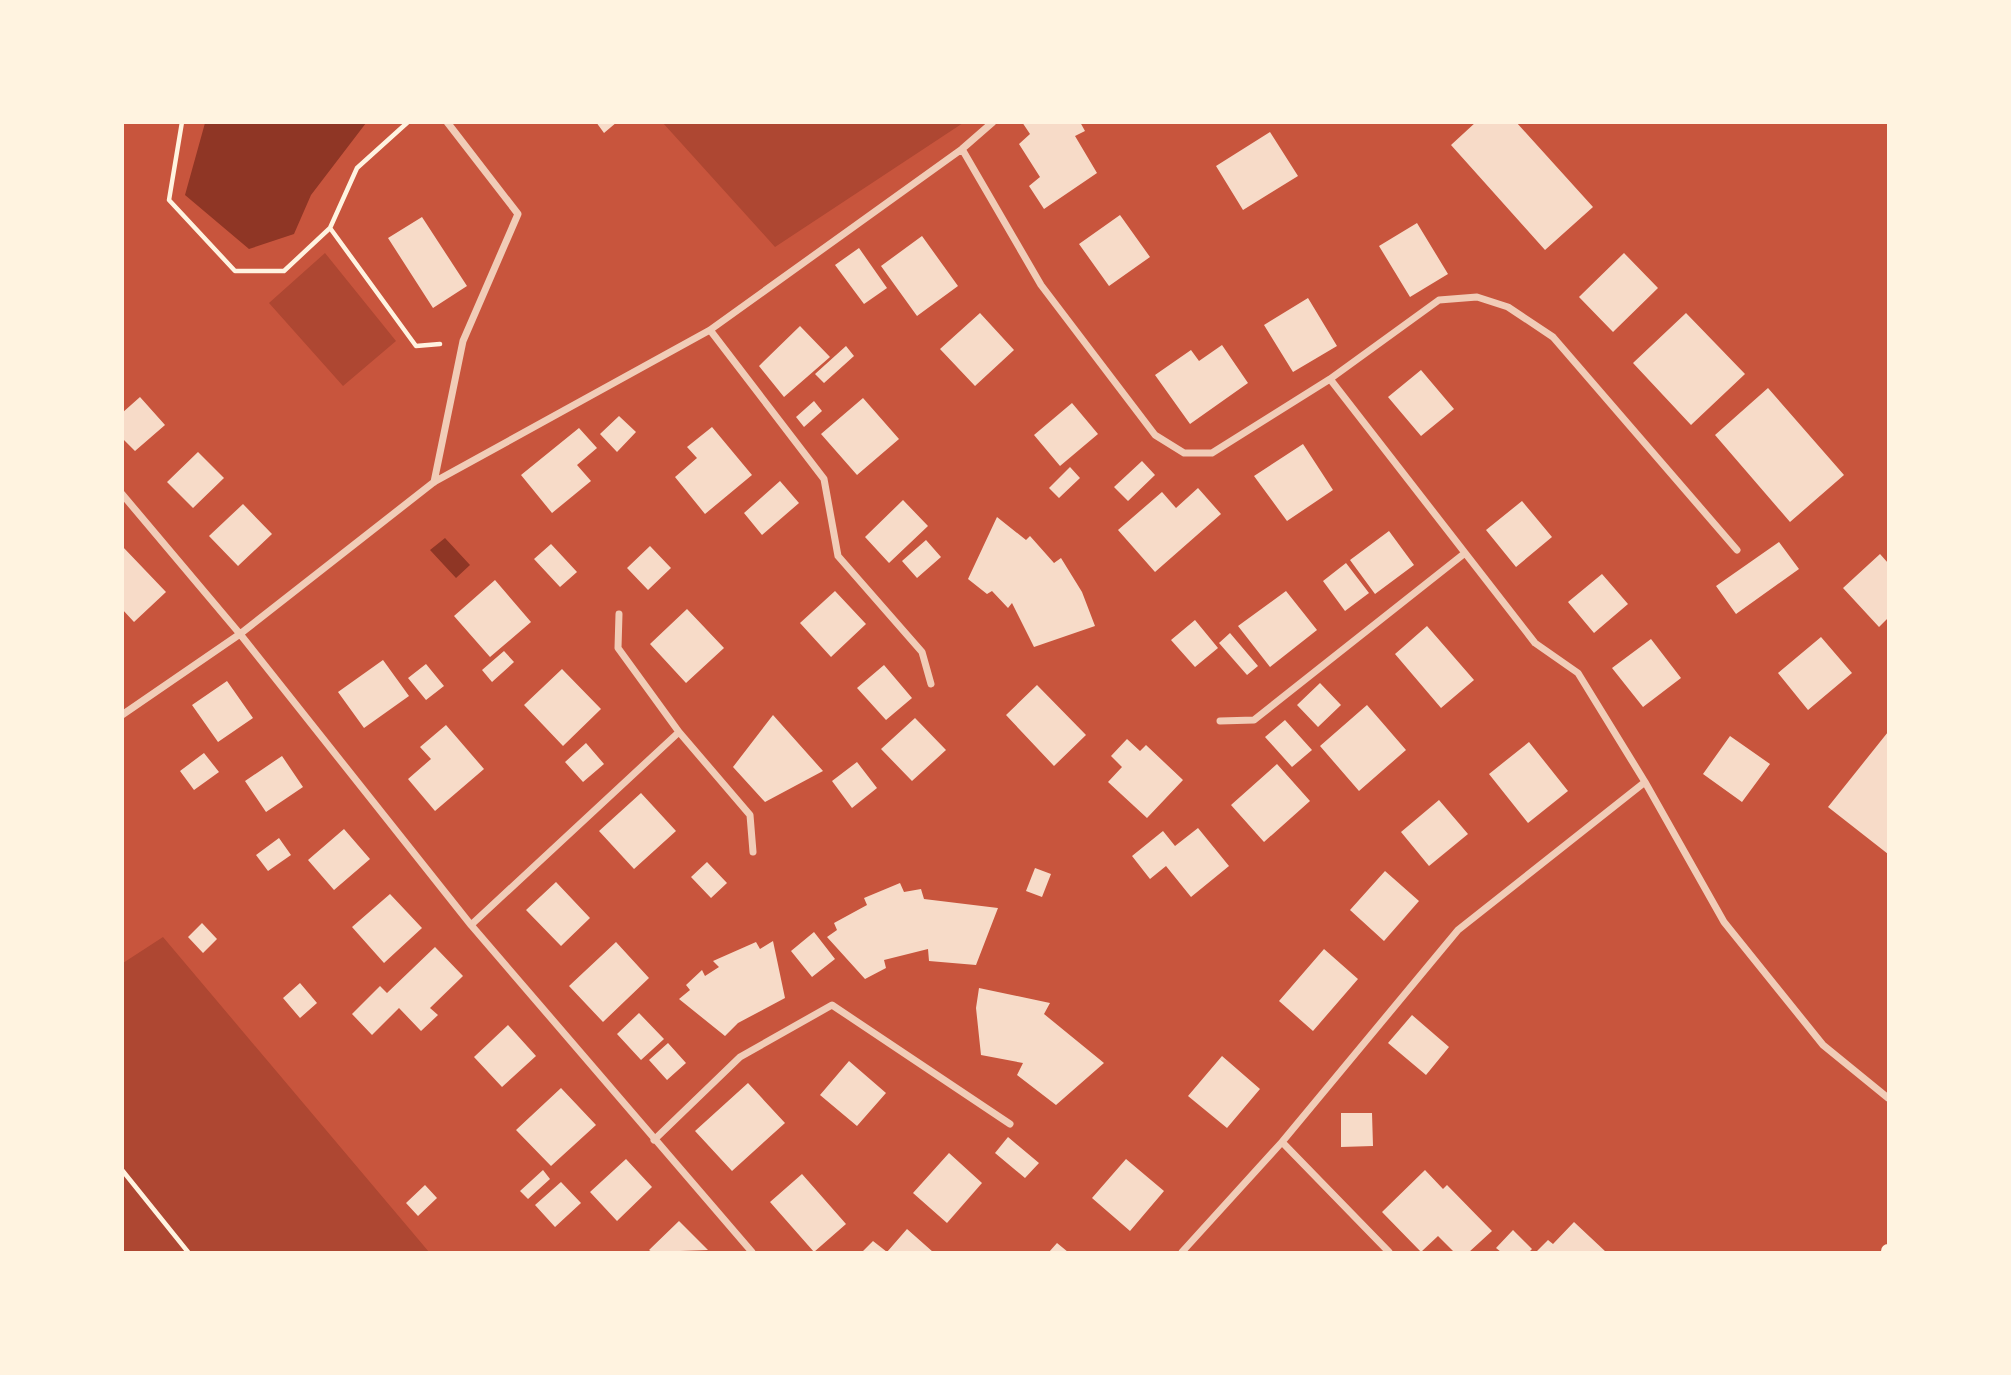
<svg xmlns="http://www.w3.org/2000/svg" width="2011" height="1375" font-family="'Source Serif 4',serif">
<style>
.green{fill:#ae4732}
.water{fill:#8f3625}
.building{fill:#f7dbc8}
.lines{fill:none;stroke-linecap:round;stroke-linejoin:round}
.path{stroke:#fff3e0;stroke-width:4.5}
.minor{stroke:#f1ccb7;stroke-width:7}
.secondary{stroke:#fff3e0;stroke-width:14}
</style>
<rect width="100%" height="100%" fill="#c8553d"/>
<path class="green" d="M663 123H963L775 247Z
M325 253 396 341 343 386 269 303Z
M163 937 429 1252H123V963Z"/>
<path class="water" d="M205 123V122L366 123 311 195 294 234 249 249 185 195Z
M445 538 470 565 456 578 430 550Z"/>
<path class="building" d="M596 122H617L604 133Z
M1022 122H1080L1085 131 1075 136 1097 173 1044 209 1029 186 1040 177 1019 144 1030 134Z
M1476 122H1516L1593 207 1545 250 1451 145Z
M1270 132 1298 176 1243 210 1216 166Z
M1120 215 1150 257 1109 286 1079 244Z
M422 217 467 286 433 308 388 238Z
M1417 223 1448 274 1410 297 1379 246Z
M922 236 958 286 917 316 881 266Z
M859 248 887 288 864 304 835 265Z
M1624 253 1658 288 1613 332 1579 297Z
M1308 298 1337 346 1293 372 1264 325Z
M980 313 1014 350 975 386 940 349Z
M1686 313 1745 374 1691 425 1633 363Z
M800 326 830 357 784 397 759 366Z
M1222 345 1248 383 1190 424 1155 375 1191 350 1199 361Z
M846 346 854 356 824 383 815 374Z
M1421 370 1454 409 1421 436 1388 397Z
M1768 388 1844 475 1790 522 1715 435Z
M140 397 165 425 135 451 122 438V413Z
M863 398 899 439 857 475 821 434Z
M814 401 822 411 804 427 796 417Z
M1072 403 1098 434 1060 466 1034 435Z
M619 416 636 432 617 452 600 434Z
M712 427 752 475 705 514 675 477 697 458 687 447Z
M579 428 597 448 577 465 591 481 552 513 521 475Z
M1303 444 1333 490 1287 521 1254 476Z
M198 452 224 478 193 508 167 482Z
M1142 461 1155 475 1128 501 1114 487Z
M1070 467 1080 478 1059 498 1049 488Z
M780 481 799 503 762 535 744 513Z
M1198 488 1221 514 1155 572 1118 530 1162 492 1176 508Z
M903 500 928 526 889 563 865 537Z
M1522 501 1552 537 1516 567 1486 530Z
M243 504 272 534 238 566 209 536Z
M997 517 1026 540 1030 536 1054 563 1061 558 1082 592 1095 626 1034 647 1012 603 1008 608 992 591 987 594 968 579Z
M1389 531 1414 565 1375 594 1350 560Z
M926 540 941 557 917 578 902 561Z
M1779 542 1799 569 1736 614 1716 586Z
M551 544 577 572 560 587 534 559Z
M122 546 166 592 134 622 122 609Z
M650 546 671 568 648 590 627 568Z
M1880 554 1888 563V618L1879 627 1843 588Z
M1346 563 1369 593 1345 611 1323 581Z
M1602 574 1628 604 1594 633 1568 602Z
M495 580 531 622 490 657 454 616Z
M835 591 866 624 831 657 800 623Z
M1286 591 1317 630 1270 667 1238 626Z
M687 609 724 648 686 683 650 644Z
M1195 620 1218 648 1195 667 1171 640Z
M1427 626 1474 680 1441 708 1395 654Z
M1230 633 1258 666 1247 675 1219 643Z
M1821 637 1852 673 1808 710 1778 673Z
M1651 639 1681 678 1643 707 1612 668Z
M504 651 514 662 492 682 482 670Z
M383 660 409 696 364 728 338 692Z
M426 664 444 686 426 700 408 678Z
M884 665 912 698 886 720 857 688Z
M562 669 601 709 563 746 524 705Z
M227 681 253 718 218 742 192 705Z
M1320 683 1341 705 1318 727 1297 705Z
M1037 685 1086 735 1054 766 1006 715Z
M1367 705 1406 750 1359 791 1320 746Z
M773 715 823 771 765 802 733 767Z
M915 718 946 750 912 781 881 749Z
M1285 720 1312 750 1292 767 1265 737Z
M446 725 484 769 435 811 408 779 431 759 420 747Z
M1888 732V854L1828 807Z
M1730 736 1770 764 1742 802 1703 774Z
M1127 739 1140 751 1146 745 1183 780 1147 818 1108 782 1122 767 1111 756Z
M1529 742 1568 791 1528 823 1489 774Z
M586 743 604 764 583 782 565 762Z
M204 753 219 772 194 790 180 771Z
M282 756 303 787 266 812 245 781Z
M857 762 877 788 852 808 832 781Z
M1277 764 1310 801 1264 842 1231 805Z
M641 793 676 831 634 869 599 831Z
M1439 800 1468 834 1429 866 1401 832Z
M1198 828 1229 866 1191 897 1166 866 1150 879 1132 856 1163 831 1175 846Z
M344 829 370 859 334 890 308 860Z
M279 838 291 855 268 871 256 855Z
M707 862 727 883 711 898 691 877Z
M1035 868 1051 874 1042 897 1026 891Z
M1385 871 1419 901 1384 941 1350 910Z
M556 882 590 918 561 946 526 910Z
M900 883 904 892 921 889 924 899 998 908 976 965 929 961 928 949 884 960 886 968 865 979 827 937 837 930 834 923 867 905 864 898Z
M390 894 422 928 384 963 352 927Z
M202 923 217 939 203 953 188 937Z
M814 932 835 959 812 977 791 951Z
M773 941 785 998 738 1023 725 1036 679 999 690 990 686 985 702 970 705 976 719 967 713 961 756 942 760 949Z
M616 942 649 978 603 1022 569 986Z
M435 947 463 976 430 1008 438 1015 421 1031 399 1008 372 1035 352 1014 380 986 387 993Z
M1324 949 1358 979 1313 1031 1279 1001Z
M300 983 317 1003 300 1018 283 998Z
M979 988 1050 1003 1044 1014 1104 1063 1056 1105 1017 1075 1023 1063 981 1055 976 1008Z
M639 1013 664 1039 641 1060 617 1034Z
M1412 1015 1449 1047 1426 1075 1388 1043Z
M508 1025 536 1056 502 1087 474 1057Z
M668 1043 686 1063 667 1080 649 1060Z
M1222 1056 1260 1089 1227 1128 1188 1096Z
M849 1061 886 1093 857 1126 820 1095Z
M748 1083 785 1123 732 1171 695 1131Z
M561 1088 596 1125 551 1166 516 1130Z
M1341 1113H1372L1373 1146 1341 1147Z
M1008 1137 1039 1163 1025 1178 995 1153Z
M949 1153 982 1183 947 1223 913 1193Z
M626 1159 652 1187 617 1221 590 1192Z
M1126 1159 1164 1191 1130 1231 1092 1198Z
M543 1170 550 1179 528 1199 520 1191Z
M1425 1170 1443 1189 1447 1185 1492 1231 1469 1252H1454L1438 1236 1421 1252 1382 1212Z
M802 1174 846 1224 814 1252 770 1202Z
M561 1182 581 1203 555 1227 535 1205Z
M425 1185 437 1198 418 1216 406 1203Z
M679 1221 708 1250 652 1252 649 1250Z
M1574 1222 1606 1252H1536L1548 1240 1553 1244Z
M907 1229 933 1252H862L873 1241 887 1252Z
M1513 1230 1532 1249 1529 1252H1501L1496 1248Z
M1057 1243 1068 1252H1049Z"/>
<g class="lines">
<path class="path" d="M182 122 169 200 235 271H284L330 228 357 168 408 122
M330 228 416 346 440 344
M122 1170 188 1252"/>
<path class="minor" d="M962 149 1041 285 1155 435 1184 453H1212L1330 379 1535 643 1578 673 1645 782 1724 922 1823 1045 1888 1098
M710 330 824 479 838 556 922 652 931 684
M1330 379 1439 300 1477 297 1508 307 1553 337 1737 550
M434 482 463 341 518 214 447 122
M122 494 240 634 471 925 752 1252
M619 614 618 648 679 732
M122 715 240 634 434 482 710 330 962 149 993 122
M1220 721 1254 720 1465 553
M471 925 679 732 750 815 753 852
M654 1140 740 1057 832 1005 1010 1124
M1282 1142 1389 1252
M1182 1252 1282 1142 1458 930 1645 782"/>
<path class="secondary" d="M1888 1252V1251"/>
</g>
<rect width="2011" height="1375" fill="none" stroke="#fff3e0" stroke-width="248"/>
</svg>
